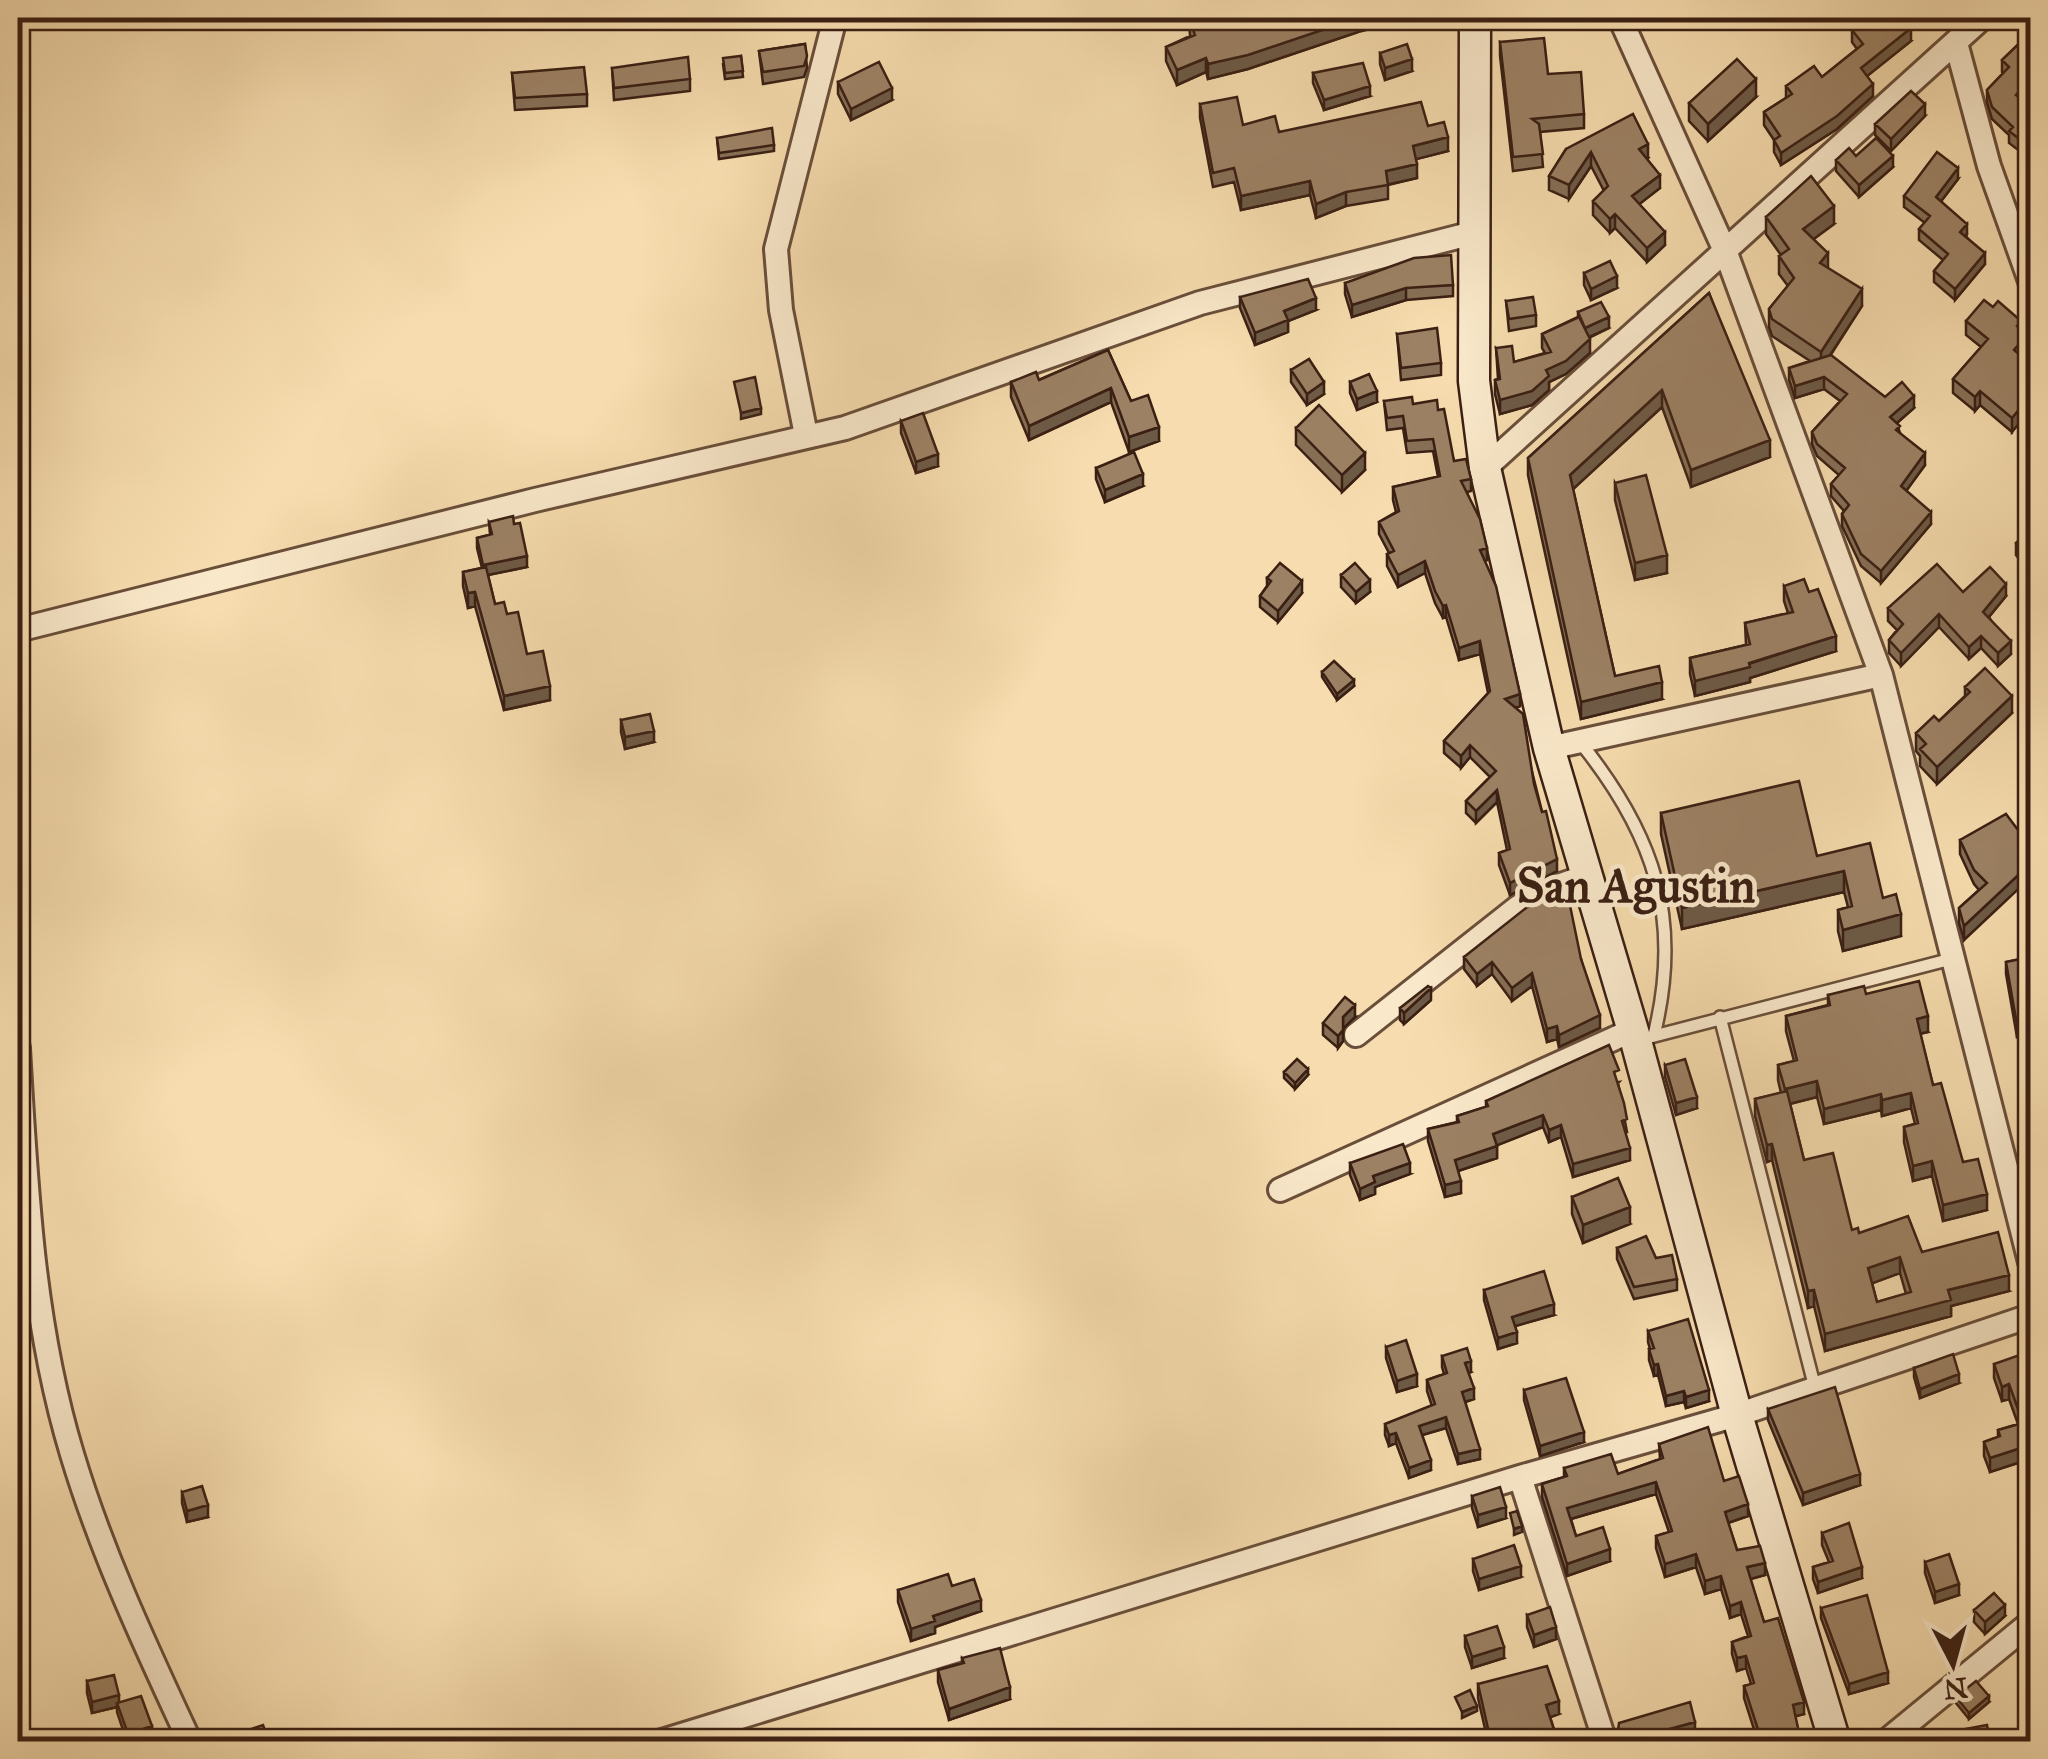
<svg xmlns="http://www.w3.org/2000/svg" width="2048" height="1759" font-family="'IM FELL Great Primer',serif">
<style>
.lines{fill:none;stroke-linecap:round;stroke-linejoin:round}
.service-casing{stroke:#694e3a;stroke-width:16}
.minor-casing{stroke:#694e3a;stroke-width:28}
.secondary-casing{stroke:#3a1f13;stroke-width:35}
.service{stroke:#f9e8ca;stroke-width:11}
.minor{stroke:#f9e8ca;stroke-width:22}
.secondary{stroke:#f9e8ca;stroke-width:30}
.wall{fill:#866f56;stroke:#3a1f13;stroke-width:2.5;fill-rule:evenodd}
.shaded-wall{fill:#6d5a46;stroke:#3a1f13;stroke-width:2.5}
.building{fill:#9c8164;stroke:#3a1f13;stroke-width:2.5;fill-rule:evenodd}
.labels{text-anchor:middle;stroke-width:9;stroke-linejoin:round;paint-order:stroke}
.district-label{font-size:48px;font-weight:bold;fill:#3a1f13;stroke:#f9e8ca}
</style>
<rect width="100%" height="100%" fill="#f6dcae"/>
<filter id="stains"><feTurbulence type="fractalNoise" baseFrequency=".002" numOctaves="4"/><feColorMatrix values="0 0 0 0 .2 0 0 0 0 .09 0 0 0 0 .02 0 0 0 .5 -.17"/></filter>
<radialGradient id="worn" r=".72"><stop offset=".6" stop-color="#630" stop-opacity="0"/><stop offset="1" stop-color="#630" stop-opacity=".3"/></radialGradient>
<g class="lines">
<g class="service-casing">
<path id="service" d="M1580 742C1654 834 1683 918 1654 1035
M1720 1017 1815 1388
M1639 1040 1955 958"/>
</g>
<g class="minor-casing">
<path id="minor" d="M1620 18 1726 253 1881 675 2030 1262
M1956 43 1989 166 2030 281
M806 435 781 310 776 249 835 18
M1485 468 1982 18
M18 630 535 500 845 428 1200 303 1473 233
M1549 748 1881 675
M1356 1035 1517 908 1541 892 1587 876
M18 1048C26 1185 32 1322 72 1454 102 1554 146 1647 190 1742
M1280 1190 1633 1030
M1520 1477 1605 1742
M659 1742 1520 1477 1737 1415 2030 1316
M1885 1742 2030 1623"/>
</g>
<g class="secondary-casing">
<path id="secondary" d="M1475 18 1474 381 1485 468 1549 748 1636 1041 1737 1415 1835 1742"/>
</g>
<use href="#service" class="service"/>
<use href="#minor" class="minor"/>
<use href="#secondary" class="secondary"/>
</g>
<path class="wall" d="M1189 19 1358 32 1248 69 1208 79 1206 72 1177 85 1166 61V47L1190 36Z
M1852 30 1911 41 1867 76 1873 96 1837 129 1781 165 1774 152V140L1764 125V112L1786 98V86L1822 77 1857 49 1852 42Z
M2030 33V91L2022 100 2030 106V159L2009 143V135L1992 119 1987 102V90L2003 73 2002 72V60Z
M1500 42 1548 74 1584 114V128L1540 132 1543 167 1513 171 1500 56Z
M805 44 807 68 804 77 763 84 759 51Z
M1380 53 1412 71 1385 80 1380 64Z
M741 56 743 77 725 79 723 64Z
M612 68 690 79V91L614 100Z
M512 73 587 94V106L515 110Z
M1313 73 1370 96 1324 110 1313 83Z
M838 82 892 100 851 120 838 94Z
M1756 97 1708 141 1689 121V103Z
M1200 104 1243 125 1279 132 1428 126 1448 151 1416 159 1417 178 1388 185V199L1346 206 1316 218 1310 195 1241 210 1234 182 1213 187 1200 118Z
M1925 116 1891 151 1875 135V124Z
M717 138 774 145V151L719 159Z
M1566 149 1648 158 1647 159 1660 188 1639 204 1665 245 1647 262 1615 228 1610 233 1593 215V201L1604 191 1591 166 1569 199 1549 190V176Z
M1856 156 1893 167 1859 197 1836 171V160Z
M1958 179 1941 201 1967 234 1966 236 1985 264 1955 300 1934 282V271L1943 260 1919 240V229L1925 223 1904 207V196Z
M1766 217 1834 224 1813 239 1828 268 1862 306 1830 356 1885 397 1914 408 1897 423 1900 433 1925 465 1906 491 1931 524 1881 583 1861 566 1842 526V514L1844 511 1831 496V484L1839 475 1817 456 1812 444V432L1840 401 1824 389 1795 398 1789 380V368L1810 361 1772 336 1769 327V309L1788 286 1779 274V256L1781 255 1766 234Z
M1584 273 1617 288 1591 300 1584 285Z
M1345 283 1453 285V296L1406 300 1352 317 1345 294Z
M1709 293 1770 457 1691 487 1662 407 1573 489 1615 676 1662 699 1581 719 1528 475V458Z
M1240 297 1316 310 1288 321V332L1255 345 1240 308Z
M1506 301 1536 315V326L1509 331Z
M1578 312 1609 328 1589 338 1590 353 1566 374 1549 382V390L1532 405 1500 414 1495 394V380L1498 379 1496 348 1514 362 1545 353 1542 348V334L1578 317Z
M1966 321 2021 330 2027 349 2021 356 2012 432 1980 405 1975 411 1953 393V379L1981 347 1966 335Z
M1397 334 1441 363V375L1401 380Z
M1108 350 1131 401 1159 441 1129 452 1111 402 1029 440 1011 397V382L1039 380Z
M1291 370 1324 394 1307 405 1291 382Z
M1350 382 1377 402 1357 410 1350 393Z
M1384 401 1413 404 1438 410 1454 461 1471 479V491L1467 492 1487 560H1484L1520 706 1516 708 1557 871 1510 895 1499 865V853L1507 850 1497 802 1476 823 1466 813V801L1490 777 1470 757 1461 768 1444 753V741L1488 693 1480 654 1459 660 1446 617 1443 618 1435 603 1425 573 1398 587 1387 566V554L1389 553 1379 534V522L1396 512 1393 500V487L1438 477 1433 451 1407 453 1403 428 1387 430Z
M901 421 938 466 916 473 901 433Z
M1296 428 1365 470 1342 492 1296 445Z
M1096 468 1143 486 1105 502 1096 479Z
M1615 483 1667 573 1635 580 1615 500Z
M489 522 527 567 488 575 495 604 507 614 550 700 504 710 475 606 468 608 463 586V572L482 568 477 548V538L490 535Z
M2030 531V573L2016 555V543Z
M1341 575 1370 592 1356 603 1341 587Z
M1267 578 1302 593 1278 622 1260 607V596L1267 586Z
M2030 581V605L2025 598V585Z
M1784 586 1836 651 1750 678V682L1695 696 1690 674V658L1746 645 1745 623 1788 613 1784 601Z
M1963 592 2006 596 1989 617 2011 654 1998 666 1981 648 1969 659 1939 627 1901 666 1889 653V640L1897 630 1888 621V608Z
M1322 672 1354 686 1337 700 1322 677Z
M1965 687 2012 713 1937 784 1920 766V756L1916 751V733L1939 721 1965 696Z
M621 720 654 742 625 749 621 732Z
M1661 813 1817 856 1883 898 1901 936 1843 951 1838 931V910L1848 907 1844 892 1682 929 1661 834Z
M1960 840 2030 846 1964 940 1959 923V908L1979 890 1974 884 1960 854Z
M1464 957 1581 959 1600 1028 1559 1047 1557 1039 1547 1042 1532 986 1512 1001 1492 974 1477 986 1464 969Z
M2030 957V1033L2017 1037 2006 974V962Z
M1866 994 1928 1032 1920 1034 1933 1085 1963 1162 1987 1210 1943 1221 1932 1176 1913 1181 1904 1142V1127L1915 1124 1911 1108 1882 1116 1881 1110 1824 1124 1817 1097 1790 1104 1804 1160 1852 1230 1859 1233 1922 1252 2009 1291 1951 1306V1316L1825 1351 1814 1306 1808 1308 1772 1160 1767 1162 1755 1116V1099L1781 1093 1778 1080V1065L1794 1061 1786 1031V1016L1828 1005V995ZM1900 1273 1906 1294 1877 1302 1872 1283Z
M1431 1000 1404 1024 1400 1020V1008Z
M1355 1017 1343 1028V1041L1338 1048 1323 1035V1023Z
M1665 1065 1697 1108 1676 1115 1665 1077Z
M1284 1072 1308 1075 1295 1089 1284 1078Z
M1619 1082 1618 1083 1627 1132H1625L1630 1160 1573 1177 1561 1137 1549 1142 1543 1127 1497 1145V1158L1458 1171 1461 1193 1445 1197 1428 1141V1129L1457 1122V1116L1486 1107V1101Z
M2030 1107V1128L2027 1124V1110Z
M1350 1163 1410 1174 1375 1187V1194L1360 1200 1350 1175Z
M1572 1197 1630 1224 1583 1243 1572 1214Z
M1617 1248 1656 1258 1677 1279V1290L1634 1299 1617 1259Z
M1484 1290 1554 1315 1515 1326 1517 1343 1498 1349 1484 1300Z
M1648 1331 1709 1401 1686 1408 1684 1402 1666 1406 1658 1375 1654 1376 1649 1360V1349H1650L1648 1342Z
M1386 1347 1417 1386 1397 1392 1386 1358Z
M1442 1356 1471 1372 1468 1373 1474 1399 1465 1402 1480 1459 1458 1464 1446 1428 1422 1435 1431 1470 1409 1478 1396 1443 1389 1446 1385 1435V1424L1432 1406 1427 1391V1380L1444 1374 1442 1367Z
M2030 1358V1459L1990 1472 1984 1456V1442L1998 1437V1430L2018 1424 2009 1399 2002 1401 1994 1378V1364Z
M1914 1368 1959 1383 1920 1398 1914 1377Z
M1524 1390 1584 1442 1540 1456 1524 1400Z
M1768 1409 1860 1485 1803 1505 1768 1420Z
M1659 1444 1724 1481 1748 1516 1728 1523 1737 1550 1765 1575 1750 1579 1764 1622 1804 1714 1795 1716 1801 1742H1758L1744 1698V1686L1751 1684 1746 1668 1737 1671 1732 1654V1642L1748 1636 1741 1614 1730 1618 1721 1589 1705 1594 1696 1567 1665 1577 1656 1548V1536L1669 1532 1656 1494 1571 1519 1576 1536 1610 1561 1567 1576 1542 1497V1484L1564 1477V1468L1618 1474 1660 1459Z
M182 1492 208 1517 187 1522 182 1503Z
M1472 1496 1506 1518 1478 1527 1472 1508Z
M1822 1533 1862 1578 1818 1593 1813 1579V1567L1829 1562 1822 1545Z
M1473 1559 1521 1577 1479 1590 1473 1571Z
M1925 1562 1959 1595 1935 1603 1925 1573Z
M952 1586 981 1611 935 1627V1633L911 1641 898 1602V1590Z
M1821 1608 1888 1683 1849 1694 1821 1618Z
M1974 1610 2005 1616 1985 1634 1974 1622Z
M1527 1615 1556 1639 1534 1647 1527 1627Z
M1465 1636 1504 1658 1472 1668 1465 1647Z
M962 1658 1010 1699 949 1720 938 1682V1670L962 1663Z
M87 1681 119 1703 152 1735 134 1742H127L117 1712V1707L92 1713 87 1693Z
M1478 1684 1559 1714 1550 1717 1558 1742H1488L1478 1698Z
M1956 1697 1989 1702 1969 1719 1956 1703Z"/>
<path class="shaded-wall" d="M1358 18H1414L1358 32 1248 69 1208 79V64Z
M1911 28V41L1861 81V68Z
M1206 58V72L1177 85V70Z
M1412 59V71L1385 80V68Z
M1756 79V97L1708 141V124Z
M2030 79V90L2016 107V95Z
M1873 84V96L1837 129 1781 165V153Z
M1370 86V96L1324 110V100Z
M892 88V100L851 120V109Z
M1925 104V116L1891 151V139Z
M1448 137V151L1413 160V146Z
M1648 144V158L1639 162V149Z
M1591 152V166L1569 199V185Z
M1893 156V167L1859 197V185Z
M1417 164V178L1386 185V171Z
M1958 168V179L1936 208V197Z
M1660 175V188L1632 210V196Z
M1310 181V195L1241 210V196Z
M1346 192V206L1316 218V204Z
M1834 206V224L1803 247V229Z
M1615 214V228L1610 233V219Z
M1967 224V234L1960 243V232Z
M1665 232V245L1647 262V248Z
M1828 253V270L1820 263Z
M1985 253V264L1955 300V289Z
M1617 276V288L1591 300V289Z
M1406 288V300L1352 317V305Z
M1862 289V306L1821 369V352Z
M1316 298V310L1288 321V332L1255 345V333L1284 311Z
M1609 317V328L1585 339V328Z
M2027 335V349L2014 364V350Z
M1590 339V353L1566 374 1549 382V390L1532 405 1500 414V400Z
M1824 377V389L1795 398V386Z
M1324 382V394L1307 405V394Z
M1111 388V402L1029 440V426Z
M1662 390V407L1570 492V475Z
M1377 391V402L1357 410V399Z
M1980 391V405L1975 411V397Z
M1914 396V408L1890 429V417Z
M2030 396V410L2012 432V418Z
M761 408V414L741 419V413Z
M1159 427V441L1129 452V437Z
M1770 440V457L1691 487V470Z
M1365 453V470L1342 492V475Z
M1925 453V465L1901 498V486Z
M938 454V466L916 473V462Z
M1143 474V486L1105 502V490Z
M1931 512V524L1881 583V571Z
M1487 548V560L1480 562V550Z
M1667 555V573L1635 580V563Z
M527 556V567L483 576V565Z
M1425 561V573L1398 587V575Z
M1370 580V592L1356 603V592Z
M1302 581V593L1278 622V611Z
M2006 584V596L1983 624V612Z
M475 592V606L468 608V593Z
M1446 605V617L1443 618V606Z
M1939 614V627L1901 666V653Z
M1836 636V651L1750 678V682L1695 696V681Z
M1981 636V648L1969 659V647Z
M1480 641V654L1459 660V648Z
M2011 641V654L1998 666V653Z
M1354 680V686L1337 700V694Z
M1662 682V699L1581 719V702Z
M550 686V700L504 710V696Z
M1520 694V706L1505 711V699Z
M2012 696V713L1937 784V767Z
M654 731V742L625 749V737Z
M1470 745V757L1461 768V756Z
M1497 790V802L1476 823V811Z
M1557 859V871L1510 895V883Z
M2030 864V878L1964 940V926Z
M1844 871V892L1682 929V908Z
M1901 914V936L1843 951V930Z
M1492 962V974L1477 986V974Z
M1532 973V986L1512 1001V988Z
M1431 988V1000L1404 1024V1013Z
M1355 1005V1017L1343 1029V1017Z
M1600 1015V1028L1559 1047V1035Z
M1928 1016V1032L1917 1034V1019Z
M2030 1022V1033L2017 1037V1025Z
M1557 1026V1039L1547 1042V1029Z
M1343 1030V1041L1338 1048V1036Z
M1308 1069V1075L1295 1089V1083Z
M1817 1081V1097L1785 1105V1089Z
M1911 1093V1108L1882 1116V1100Z
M1881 1094V1110L1824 1124V1109Z
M1697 1097V1108L1676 1115V1103Z
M1543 1115V1127L1493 1147V1134Z
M1561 1125V1137L1549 1142V1130Z
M1772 1144V1160L1767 1162V1145Z
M1497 1146V1158L1455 1172V1160Z
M1630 1148V1160L1573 1177V1164Z
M1932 1161V1176L1913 1181V1166Z
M1410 1163V1174L1375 1187V1194L1360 1200V1189L1373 1176Z
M1461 1181V1193L1445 1197V1185Z
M1987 1194V1210L1943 1221V1205Z
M1630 1207V1224L1583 1243V1225Z
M1900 1257V1273L1868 1285V1268Z
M2009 1275V1291L1951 1306V1316L1825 1351V1334L1948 1290Z
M1814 1290V1306L1808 1308V1291Z
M1554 1304V1315L1512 1327V1317Z
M1517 1332V1343L1498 1349V1338Z
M1471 1361V1372L1465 1374V1363Z
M1658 1364V1375L1654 1376V1365Z
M1417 1374V1386L1397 1392V1381Z
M1959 1374V1383L1920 1398V1389Z
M2009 1384V1399L2002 1401V1387Z
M1474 1388V1399L1462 1403V1392Z
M1709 1390V1401L1686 1408V1397Z
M1684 1391V1402L1666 1406V1396Z
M1446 1417V1428L1419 1436V1426Z
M1584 1432V1442L1540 1456V1446Z
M1396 1433V1443L1389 1446V1435Z
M2030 1445V1459L1990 1472V1458Z
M1480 1449V1459L1458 1464V1454Z
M1431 1460V1470L1409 1478V1468Z
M1860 1474V1485L1803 1505V1493Z
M1656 1482V1494L1567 1520V1508Z
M1748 1504V1516L1725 1524V1512Z
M208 1505V1517L187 1522V1511Z
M1506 1507V1518L1478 1527V1515Z
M1522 1526V1532L1514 1535V1529Z
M1610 1549V1561L1567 1576V1564Z
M1696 1554V1567L1665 1577V1564Z
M1765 1563V1575L1747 1580V1567Z
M1521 1566V1577L1479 1590V1579Z
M1862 1567V1578L1818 1593V1582Z
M1721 1576V1589L1705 1594V1581Z
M1959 1584V1595L1935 1603V1592Z
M981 1600V1611L935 1627V1633L911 1641V1629L933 1616Z
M1741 1602V1614L1730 1618V1606Z
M2005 1605V1616L1985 1634V1622Z
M1556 1627V1639L1534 1647V1635Z
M1504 1647V1658L1472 1668V1657Z
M1746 1656V1668L1737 1671V1658Z
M1888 1672V1683L1849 1694V1684Z
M1010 1687V1699L949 1720V1709Z
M119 1695V1707L117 1703V1707L92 1713V1702Z
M1989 1696V1702L1969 1719V1713Z
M1559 1701V1714L1546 1719V1705Z
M1804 1702V1714L1793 1717V1705Z
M1477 1706V1711L1462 1718V1712Z
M1695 1722V1736L1673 1742H1650L1658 1732Z
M152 1726V1735L134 1742H128V1734Z"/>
<path class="building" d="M1192 18H1358L1248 55 1208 64 1206 58 1177 70 1166 47 1195 35 1189 19Z
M1867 18H1902L1911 28 1861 68 1873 84 1837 116 1781 153 1774 140 1780 136 1764 112 1792 94 1786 86 1814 66 1822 77 1863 44 1852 30Z
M2030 33V79L2016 95 2030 106V147L2009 131 2013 127 1992 107 1987 90 2009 67 2002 60Z
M1544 38 1548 74 1581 72 1584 114 1532 119 1539 124 1543 154 1513 157 1500 42Z
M805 44 807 56 804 66 763 72 759 51Z
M1407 44 1412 59 1385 68 1380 53Z
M741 56 743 71 725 73 723 58Z
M688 57 690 79 614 88 612 68Z
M1737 59 1756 79 1708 124 1689 103Z
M879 62 892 88 851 109 838 82Z
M1363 63 1370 86 1324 100 1313 73Z
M584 67 587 94 515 98 512 73Z
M1911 91 1925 104 1891 139 1875 124Z
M1237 97 1243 125 1275 116 1279 132 1421 102 1428 126 1444 122 1448 137 1413 146 1417 164 1386 171 1388 185 1346 192 1316 204 1310 181 1241 196 1234 168 1213 173 1200 104Z
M1633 114 1648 144 1639 149 1660 175 1632 196 1665 232 1647 248 1615 214 1610 219 1593 201 1608 186 1591 152 1569 185 1549 176 1566 149Z
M772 128 774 145 719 153 717 138Z
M1876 138 1893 156 1859 185 1836 160 1849 148 1856 156Z
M1937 152 1958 168 1936 197 1967 224 1960 232 1985 253 1955 289 1934 271 1948 254 1919 229 1930 216 1904 196Z
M1811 176 1834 206 1803 229 1828 253 1820 263 1862 289 1821 352 1772 319 1769 309 1794 278 1779 256 1789 249 1766 217Z
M1451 255 1453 285 1406 288 1352 305 1345 283 1414 258Z
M1610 261 1617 276 1591 289 1584 273Z
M1308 279 1316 298 1284 311 1288 320 1255 333 1240 297Z
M1709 293 1770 440 1691 470 1662 390 1570 475 1615 676 1659 666 1662 682 1581 702 1528 458Z
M1533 297 1536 315 1509 319 1506 301Z
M1984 300 1993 307 1998 301 2021 321 2017 326 2027 335 2014 350 2030 364V396L2012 418 1980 391 1975 397 1953 379 1988 339 1966 321Z
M1601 302 1609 317 1585 328 1578 312Z
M1579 317 1590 339 1566 361 1546 370 1549 376 1532 391 1500 400 1495 380 1500 379 1496 348 1512 346 1514 362 1551 352 1542 334Z
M1437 328 1441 363 1401 368 1397 334Z
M1108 350 1131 401 1148 395 1159 427 1129 437 1111 388 1029 426 1011 382 1036 372 1039 380Z
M1831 355 1885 397 1902 382 1914 396 1890 417 1900 426 1896 430 1925 453 1901 486 1931 512 1881 571 1861 554 1842 514 1849 505 1831 484 1845 468 1817 444 1812 432 1847 394 1824 377 1795 386 1789 368Z
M1309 359 1324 382 1307 394 1291 370Z
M1369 374 1377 391 1357 399 1350 382Z
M755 377 761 408 741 413 734 382Z
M1412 397 1413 404 1437 400 1438 410 1444 409 1454 461 1466 459 1471 479 1461 481 1480 519 1487 548 1480 550 1496 586 1520 694 1505 699 1523 714 1534 784 1542 812 1546 811 1557 859 1510 883 1499 853 1510 849 1497 790 1476 811 1466 801 1496 771 1470 745 1461 756 1444 741 1490 691 1480 641 1459 648 1446 605 1443 606 1435 591 1425 561 1398 575 1387 554 1394 551 1379 522 1399 511 1393 487 1440 476 1433 439 1407 441 1403 416 1387 418 1384 401Z
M1319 405 1365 453 1342 475 1296 428Z
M923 413 938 454 916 462 901 421Z
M1134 452 1143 474 1105 490 1096 468Z
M1646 475 1667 555 1635 563 1615 483Z
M513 516 514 524 520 523 527 556 483 565 477 538 492 534 489 522Z
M2030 531V561L2016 543Z
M1280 563 1302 581 1278 611 1260 596 1271 581 1267 578Z
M1355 563 1370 580 1356 592 1341 575Z
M1937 564 1963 592 1990 567 2006 584 1983 612 2011 641 1998 653 1981 636 1969 647 1939 614 1901 653 1889 640 1903 624 1888 608Z
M486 567 495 604 504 602 507 614 518 612 527 654 543 651 550 686 504 696 475 592 468 593 463 572Z
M1804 579 1809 592 1818 589 1836 636 1749 663 1750 667 1695 681 1690 658 1750 644 1745 623 1793 612 1784 586Z
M2030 581V593L2025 585Z
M1334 661 1354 680 1337 694 1322 672Z
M1985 668 2012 696 1937 767 1920 749 1926 744 1916 733 1934 716 1939 721 1970 692 1965 687Z
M650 714 654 731 625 737 621 720Z
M1799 781 1817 856 1870 843 1883 898 1896 894 1901 914 1843 930 1838 910 1852 906 1844 871 1682 908 1661 813Z
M2006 814 2030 846V864L1964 926 1959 908 1987 883 1974 870 1960 840Z
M1566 886 1581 959 1600 1015 1559 1035 1557 1026 1547 1029 1532 973 1512 988 1492 962 1477 974 1464 957 1526 908Z
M2030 957V1022L2017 1025 2006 962Z
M1919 981 1928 1016 1917 1019 1933 1085 1941 1083 1963 1162 1978 1159 1987 1194 1943 1205 1932 1161 1913 1166 1904 1127 1918 1123 1911 1093 1882 1100 1881 1094 1824 1109 1817 1081 1785 1089 1778 1065 1797 1060 1786 1016 1830 1005 1828 995 1864 986 1866 994Z
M1428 986 1431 988 1404 1013 1400 1008Z
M1345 997 1355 1005 1343 1017V1030L1338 1036 1323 1023Z
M1609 1045 1619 1070 1614 1072 1624 1103 1627 1119 1622 1121 1630 1148 1573 1164 1561 1125 1549 1130 1543 1115 1493 1134 1497 1146 1455 1160 1461 1181 1445 1185 1428 1129 1459 1122 1457 1116 1488 1106 1486 1101Z
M1297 1059 1308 1069 1295 1083 1284 1072Z
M1685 1059 1697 1097 1676 1103 1665 1065Z
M1787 1091 1804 1160 1833 1153 1852 1230 1858 1228 1859 1233 1908 1216 1922 1252 1998 1232 2009 1275 1948 1290 1951 1300 1825 1334 1814 1290 1808 1291 1772 1144 1767 1145 1755 1099ZM1900 1257 1911 1292 1877 1302 1868 1268Z
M1403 1144 1410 1163 1373 1176 1375 1182 1360 1189 1350 1163Z
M1618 1178 1630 1207 1583 1225 1572 1197Z
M1646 1236 1656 1258 1672 1255 1677 1279 1634 1287 1617 1248Z
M1544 1271 1554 1304 1512 1317 1517 1332 1498 1338 1484 1290Z
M1688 1319 1709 1390 1686 1397 1684 1391 1666 1396 1658 1364 1654 1365 1649 1349 1654 1348 1648 1331Z
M1406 1340 1417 1374 1397 1381 1386 1347Z
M1467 1348 1471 1361 1465 1363 1474 1388 1462 1392 1480 1449 1458 1454 1446 1417 1419 1426 1431 1460 1409 1468 1396 1433 1389 1435 1385 1424 1435 1404 1427 1380 1447 1373 1442 1356Z
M2028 1352 2030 1358V1445L1990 1458 1984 1442 2000 1436 1998 1430 2023 1423 2009 1384 2002 1387 1994 1364Z
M1953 1354 1959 1374 1920 1389 1914 1368Z
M1566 1378 1584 1432 1540 1446 1524 1390Z
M1835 1387 1860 1474 1803 1493 1768 1409Z
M1708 1427 1724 1481 1739 1476 1748 1504 1725 1512 1737 1550 1760 1546 1765 1563 1747 1567 1764 1622 1778 1618 1804 1702 1793 1705 1801 1742H1762L1744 1686 1754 1683 1746 1656 1737 1658 1732 1642 1751 1636 1741 1602 1730 1606 1721 1576 1705 1581 1696 1554 1665 1564 1656 1536 1672 1531 1656 1482 1567 1508 1576 1536 1603 1527 1610 1549 1567 1564 1542 1484 1567 1476 1564 1468 1611 1454 1618 1474 1663 1458 1659 1444Z
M202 1486 208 1505 187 1511 182 1492Z
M1500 1487 1506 1507 1478 1515 1472 1496Z
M1517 1511 1522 1526 1514 1529 1510 1513Z
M1849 1523 1862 1567 1818 1582 1813 1567 1833 1561 1822 1533Z
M1514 1545 1521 1566 1479 1579 1473 1559Z
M1949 1554 1959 1584 1935 1592 1925 1562Z
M948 1574 952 1586 974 1579 981 1600 933 1616 935 1621 911 1629 898 1590Z
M1994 1593 2005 1605 1985 1622 1974 1610Z
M1867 1595 1888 1672 1849 1684 1821 1608Z
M1550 1607 1556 1627 1534 1635 1527 1615Z
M1497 1626 1504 1647 1472 1657 1465 1636Z
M1000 1648 1010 1687 949 1709 938 1670 964 1663 962 1658Z
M1547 1666 1559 1701 1546 1705 1558 1742H1491L1478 1684Z
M114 1675 119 1695 92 1702 87 1681Z
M1976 1681 1989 1696 1969 1713 1956 1697Z
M1470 1690 1477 1706 1462 1712 1455 1697Z
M141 1696 152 1726 128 1734 117 1703Z
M1690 1702 1695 1722 1658 1732 1660 1738 1650 1742H1611L1617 1738 1619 1723Z
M263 1725 269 1742H237L234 1735Z
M1987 1725 1990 1742 1931 1741 1939 1734Z
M1591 1732 1596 1740 1602 1742H1561Z"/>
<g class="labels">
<g class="district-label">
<text x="1636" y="902">San Agustin</text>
</g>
</g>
<rect width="2048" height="1759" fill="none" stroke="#f6dcae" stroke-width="60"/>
<rect x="20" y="20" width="2008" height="1719" fill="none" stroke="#3a1f13" stroke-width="5"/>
<rect x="30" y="30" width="1988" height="1699" fill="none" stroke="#3a1f13" stroke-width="2.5"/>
<g transform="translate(1953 1664) rotate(174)" stroke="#f9e8ca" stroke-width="8" paint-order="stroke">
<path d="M0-8L18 38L0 25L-18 38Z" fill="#3a1f13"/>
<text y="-15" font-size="28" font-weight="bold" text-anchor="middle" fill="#3a1f13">N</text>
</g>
<rect width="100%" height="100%" filter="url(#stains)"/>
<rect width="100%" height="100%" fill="url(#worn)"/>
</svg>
